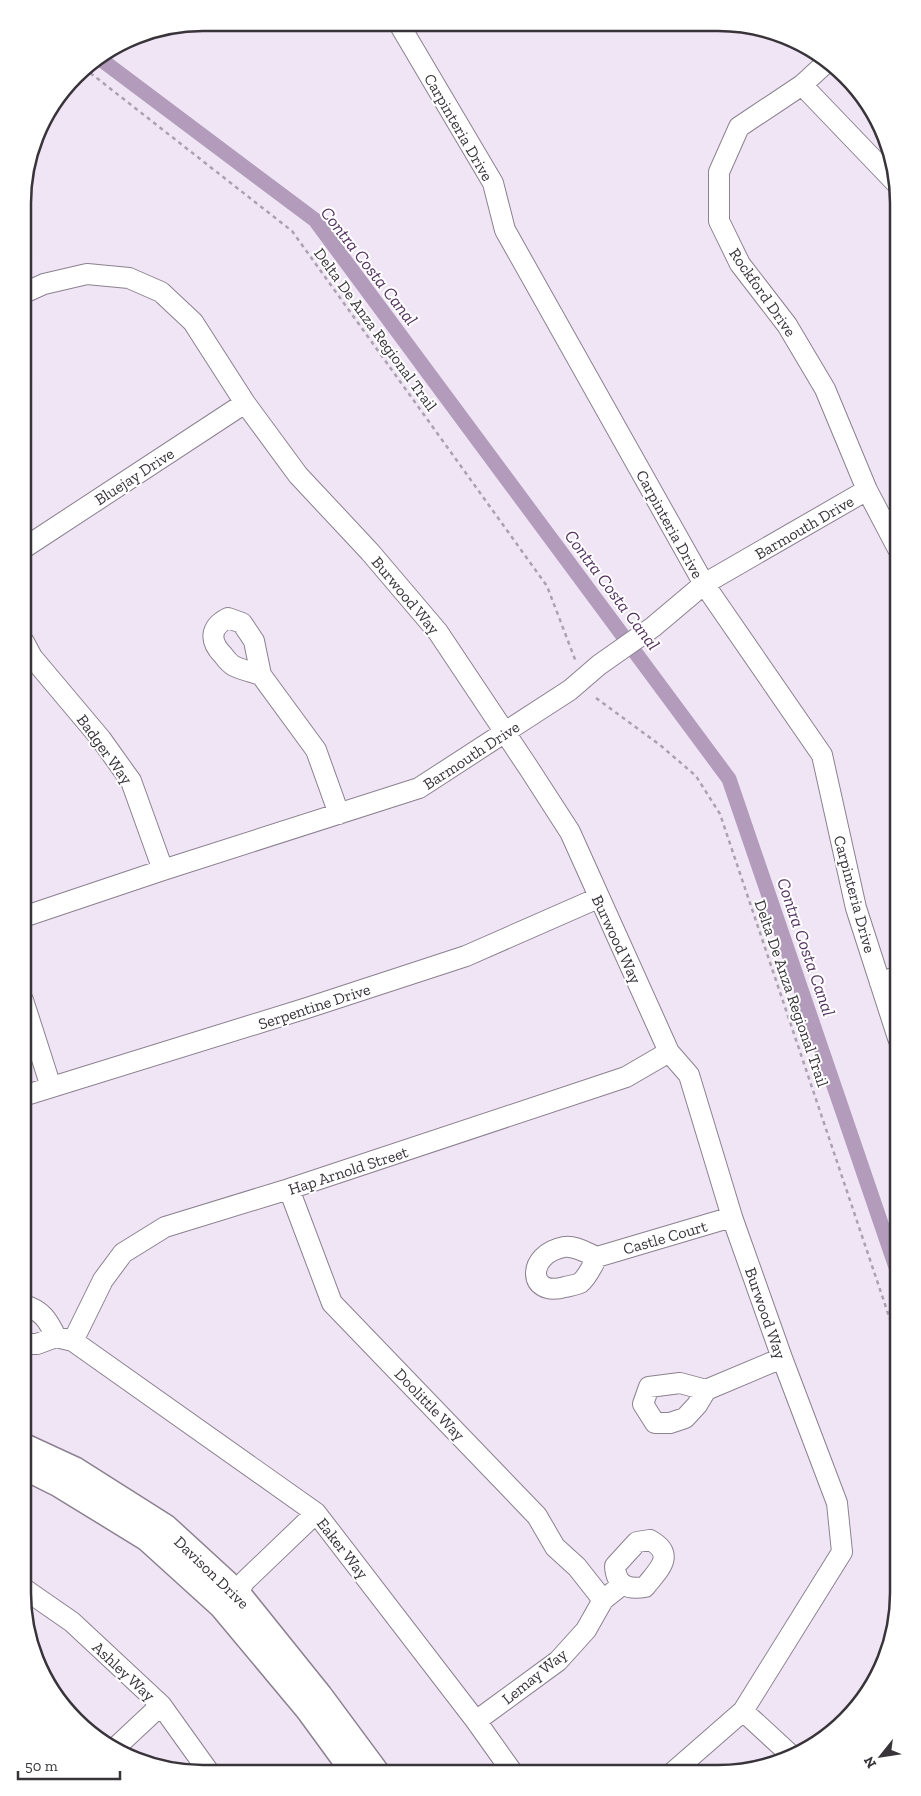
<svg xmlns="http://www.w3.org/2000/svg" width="921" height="1796" font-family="'Zilla Slab',serif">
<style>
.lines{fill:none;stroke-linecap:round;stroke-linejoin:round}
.canal{stroke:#b29bbb;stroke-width:15}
.minor-casing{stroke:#8b818f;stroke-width:22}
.major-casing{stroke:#8b818f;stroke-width:28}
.path{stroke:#aaa2ae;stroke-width:2.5;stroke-dasharray:4 4;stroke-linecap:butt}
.minor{stroke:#fff;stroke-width:20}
.major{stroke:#fff;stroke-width:25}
.labels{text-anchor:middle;stroke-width:4;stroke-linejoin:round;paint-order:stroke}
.street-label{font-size:16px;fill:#38343a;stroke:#fff}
.water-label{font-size:18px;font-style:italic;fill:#54335f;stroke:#fff}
.rim{fill:none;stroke:#38343a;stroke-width:2.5}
</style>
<rect width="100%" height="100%" fill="#f0e5f5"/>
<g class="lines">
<path class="canal" d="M99 58 315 220 729 779 898 1273"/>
<g class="minor-casing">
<path id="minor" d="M399 24 493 183 505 230 704 584 822 755 856 908 898 1038
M827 62 802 85 739 127 719 172V221L740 264 787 325 825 389 867 490 898 549
M802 85 895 182
M24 293 44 284 87 274 129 278 161 292 193 322 245 403 298 475 370 552 438 632 530 770 570 832 669 1052 689 1075 732 1217 782 1358 837 1503 842 1552 743 1711 672 1773
M24 548 245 403
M24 642 32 657 101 739 131 781 163 870
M261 675C252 672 242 670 234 666 230 664 226 659 223 655 209 641 210 627 228 618L242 623 254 641 261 675 316 750 339 814
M23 917 163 870 419 788 570 690 599 665 653 627 704 584 867 490
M880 983 898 976
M23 1000 51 1087
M23 1096 307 1008 466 956 598 898
M289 1189 332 1303 537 1516 555 1547 577 1567 603 1600
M597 1257C593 1265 587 1278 580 1283 576 1285 569 1286 565 1287 527 1298 526 1254 564 1247 574 1245 587 1253 597 1257L732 1217
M23 1305C42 1310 48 1320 56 1337
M73 1341 103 1280 123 1253 165 1227 289 1189 626 1077 669 1052
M23 1344H37L56 1337 73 1341 316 1513 476 1721 513 1773
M706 1390 680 1383 649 1387 643 1404 655 1423H670L685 1418 697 1405 706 1390 782 1358
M650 1540C677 1555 658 1570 645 1587 627 1590 616 1585 615 1566L637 1542Z
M23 1588 72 1622 161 1705 209 1772
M226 1603 237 1593 245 1581 316 1513
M743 1711 792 1756
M476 1721 558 1661 586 1630 603 1600 623 1584
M114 1749 161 1705"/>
</g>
<g class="major-casing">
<path id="major" d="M23 1446 75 1470 165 1527 237 1593 319 1695 376 1772
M23 1466 59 1484 147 1538 222 1606 308 1709 354 1772"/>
</g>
<path class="path" d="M84 68 292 231 547 586 576 662
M596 698 660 745 696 776 720 814 898 1343"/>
<use href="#minor" class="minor"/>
<use href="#major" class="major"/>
</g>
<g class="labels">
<g class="street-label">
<text transform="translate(459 127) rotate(60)" y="6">Carpinteria Drive</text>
<text transform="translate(763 292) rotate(55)" y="6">Rockford Drive</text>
<text transform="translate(376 329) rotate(54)" y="6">Delta De Anza Regional Trail</text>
<text transform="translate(134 476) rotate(-33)" y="6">Bluejay Drive</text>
<text transform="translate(670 524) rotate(61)" y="6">Carpinteria Drive</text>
<text transform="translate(804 527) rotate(-30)" y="6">Barmouth Drive</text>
<text transform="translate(406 595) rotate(50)" y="6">Burwood Way</text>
<text transform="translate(105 749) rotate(54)" y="6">Badger Way</text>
<text transform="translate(471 755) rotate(-33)" y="6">Barmouth Drive</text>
<text transform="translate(855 894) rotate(75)" y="6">Carpinteria Drive</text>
<text transform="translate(617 939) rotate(65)" y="6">Burwood Way</text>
<text transform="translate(792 993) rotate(71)" y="6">Delta De Anza Regional Trail</text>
<text transform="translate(314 1006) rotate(-18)" y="6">Serpentine Drive</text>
<text transform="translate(348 1170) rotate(-18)" y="6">Hap Arnold Street</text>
<text transform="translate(665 1237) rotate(-16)" y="6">Castle Court</text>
<text transform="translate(766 1313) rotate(71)" y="6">Burwood Way</text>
<text transform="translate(430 1404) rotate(46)" y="6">Doolittle Way</text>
<text transform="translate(343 1548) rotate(52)" y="6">Eaker Way</text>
<text transform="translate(212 1572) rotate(44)" y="6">Davison Drive</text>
<text transform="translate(124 1671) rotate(43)" y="6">Ashley Way</text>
<text transform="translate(534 1676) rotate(-39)" y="6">Lemay Way</text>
</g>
<g class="water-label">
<text transform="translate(369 266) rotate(52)" y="6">Contra Costa Canal</text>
<text transform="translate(612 590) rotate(53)" y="6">Contra Costa Canal</text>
<text transform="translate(806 947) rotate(71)" y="6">Contra Costa Canal</text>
</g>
</g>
<path d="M0 0H921V1796H0ZM203 31H718A172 172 0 0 1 890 203V1593A172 172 0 0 1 718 1765H203A172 172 0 0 1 31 1593V203A172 172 0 0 1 203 31Z" fill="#fff" fill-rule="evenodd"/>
<path class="rim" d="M203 31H718A172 172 0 0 1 890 203V1593A172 172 0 0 1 718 1765H203A172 172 0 0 1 31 1593V203A172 172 0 0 1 203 31Z"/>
<g transform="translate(881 1756) rotate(240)" stroke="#ffffff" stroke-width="4" paint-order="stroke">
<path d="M0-4L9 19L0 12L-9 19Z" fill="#38343a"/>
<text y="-8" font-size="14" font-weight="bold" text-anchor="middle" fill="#38343a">N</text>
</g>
<path d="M18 1771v8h102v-8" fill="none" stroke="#38343a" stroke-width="2.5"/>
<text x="25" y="1771" font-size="15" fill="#38343a" stroke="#ffffff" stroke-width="4" paint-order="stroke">50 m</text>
</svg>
